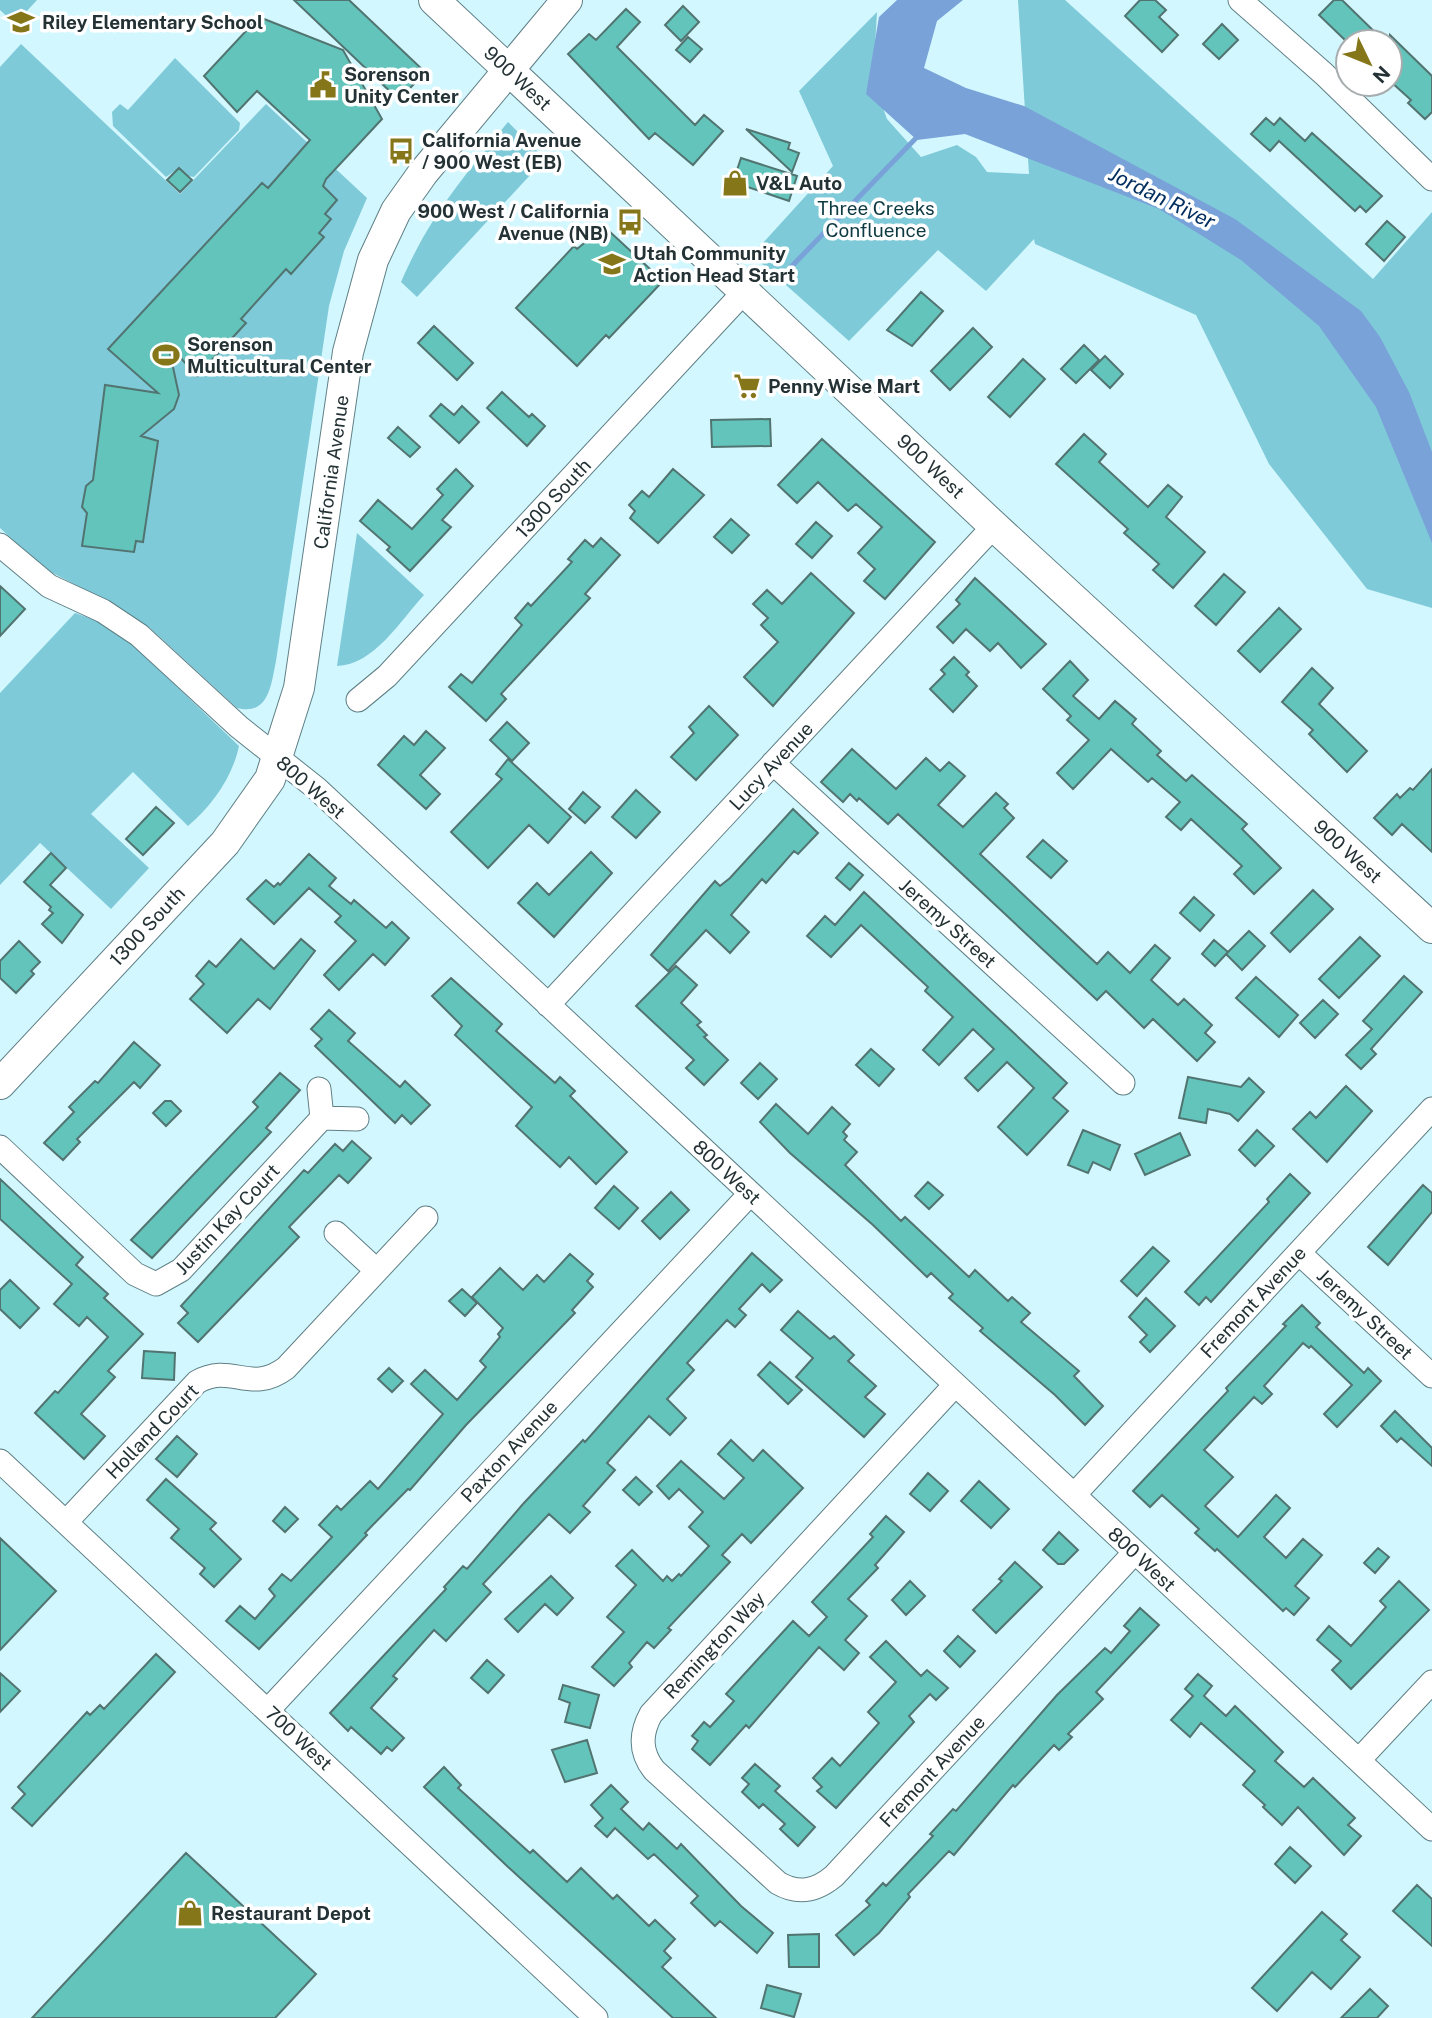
<svg xmlns="http://www.w3.org/2000/svg" width="1432" height="2018" font-family="'Public Sans',sans-serif">
<style>
.green{fill:#7fcad8}
.water{fill:#78a2d8}
.lines{fill:none;stroke-linecap:round;stroke-linejoin:round}
.stream{stroke:#78a2d8;stroke-width:5}
.building{fill:#63c4bc;stroke:#527471;stroke-width:2}
.minor-casing{stroke:#5e7f85;stroke-width:25}
.major-casing{stroke:#5e7f85;stroke-width:32}
.minor{stroke:#fff;stroke-width:23}
.major{stroke:#fff;stroke-width:30}
.labels{text-anchor:middle;stroke-width:7;stroke-linejoin:round;paint-order:stroke}
.poi-label{font-size:19px;font-weight:bold;fill:#243235;stroke:#fff;text-anchor:start}
.street-label{font-size:19px;fill:#243235;stroke:#fff}
.park-label{font-size:19px;fill:#0d3a42;stroke:#fff}
.water-label{font-size:21px;font-style:italic;fill:#032f60;stroke:#fff}
</style>
<rect width="100%" height="100%" fill="#d3f7fe"/>
<path class="green" d="M0 0H37L15 24 0 10Z
M1018 0H1065L1373 279 1432 212V608L1367 589 1269 464 1196 315 1035 244 1034 239 986 291 938 250 849 341 752 255 833 166 799 91 877 12 873 81 887 119 921 157 957 145 976 157 987 172 1029 174Z
M21 44 180 194 266 104 367 198 344 251 329 306 276 661C271 685 269 716 237 708L150 628 105 600 43 568 0 528V67Z
M175 58 240 123 239 130 194 177 188 176 179 168 166 177 113 126 112 112 120 104 128 110Z
M508 122 545 159 417 297 401 282C429 217 464 176 508 122Z
M357 533 424 595C400 621 374 665 337 666Z
M75 613 101 622 128 640 239 746C233 776 212 806 188 826L133 772 91 814 149 868 111 909 40 843 0 885V693Z"/>
<path class="water" d="M897 0H963L937 21 924 68 966 88 1024 106 1235 219 1361 311 1380 337 1409 392 1432 452V543L1376 407 1319 326 1241 260 1159 209 965 134 917 140 866 94 879 17Z"/>
<g class="lines">
<path class="stream" d="M790 268 919 135"/>
</g>
<path class="building" d="M294 0H349L425 72 399 100Z
M1140 0H1155L1166 10 1159 17 1178 35 1162 52 1125 16Z
M1334 0H1342L1385 42H1347L1319 15Z
M683 6 699 22 681 41 665 25Z
M626 9 640 22 617 47 695 125 704 115 723 131 693 165 655 133 649 139 568 54 589 34 596 40Z
M259 17 343 50 382 119 326 179 323 186 337 200 325 214 331 219 319 233 324 237 291 274 286 269 241 319 246 323 197 376 168 344 179 395 174 409 141 436 158 441 143 542 136 541 134 552 82 546 87 513 82 507 86 486 93 480 105 385 158 393 108 349 262 183 268 188 310 140 257 91 237 112 204 76Z
M1222 24 1238 40 1219 59 1203 44Z
M1390 35 1432 76V112L1425 119 1408 103 1411 100 1390 81Z
M688 37 702 49 690 62 676 50Z
M1266 118 1274 125 1280 118 1305 141 1312 133 1382 196 1366 212 1360 206 1355 211 1279 141 1270 151 1251 134Z
M746 129 790 143 788 149 799 153 792 172Z
M741 158 797 176 789 201 733 182Z
M179 168 192 180 180 192 167 180Z
M1387 221 1405 237 1384 261 1366 244Z
M609 231 663 281 609 338 606 335 577 366 516 308 574 246 577 249 598 232Z
M921 292 943 311 912 346 887 330Z
M434 326 473 363 457 380 418 343Z
M973 328 992 347 950 390 931 371Z
M1084 345 1099 360 1076 383 1061 369Z
M1105 356 1123 374 1110 388 1091 370Z
M1023 359 1045 379 1010 417 988 397Z
M502 392 529 417 532 414 545 426 527 446 487 408Z
M441 404 454 415 462 406 479 422 459 443 430 416Z
M770 419 771 446 712 447 711 420Z
M398 427 420 447 410 457 388 438Z
M1084 434 1106 454 1099 462 1148 507 1168 485 1182 497 1166 517 1205 552 1173 588 1153 570 1159 564 1124 533 1128 529 1056 464Z
M822 439 935 542 885 599 864 581 875 569 858 553 882 527 856 504 848 511 818 482 797 503 778 485Z
M456 469 473 486 442 520 451 527 410 571 387 550 390 547 360 521 378 500 412 529 443 495 437 489Z
M673 469 704 495 658 543 630 518 635 511 629 505 642 491 649 497Z
M731 519 749 535 732 553 714 537Z
M816 522 832 536 812 558 796 544Z
M601 538 620 555 585 594 590 598 501 694 506 699 486 721 449 687 461 674 472 683 522 625 515 618 528 603 531 606 572 562 568 559 585 540 593 547Z
M811 573 854 613 773 706 744 677 778 642 761 625 768 618 753 604 767 590 782 604Z
M1224 574 1245 592 1216 625 1195 606Z
M975 578 1046 644 1021 668 998 643 990 651 966 629 953 643 937 627 960 604 956 600Z
M0 586 25 609 0 636Z
M1279 608 1301 629 1260 672 1238 651Z
M954 657 969 672 966 675 977 686 953 712 930 689 945 674 941 670Z
M1070 661 1088 680 1073 696 1099 719 1115 701 1136 719 1132 724 1161 751 1157 755 1186 781 1192 775 1247 824 1242 829 1281 868 1254 894 1234 874 1242 866 1191 819 1181 830 1166 817 1180 802 1152 778 1148 782 1111 749 1073 789 1057 773 1089 740 1067 720 1071 716 1043 689Z
M1312 668 1333 688 1319 704 1367 751 1347 772 1309 734 1313 730 1282 702Z
M709 706 738 735 696 780 671 757 694 733 689 727Z
M507 722 529 743 512 761 490 740Z
M426 731 445 748 420 775 440 794 426 809 378 765 404 736 414 745Z
M852 749 896 789 926 758 940 771 949 762 965 776 938 805 963 827 996 793 1008 804 1004 808 1014 818 980 854 1097 964 1108 952 1130 973 1155 945 1170 958 1151 980 1178 1005 1184 999 1212 1025 1205 1033 1215 1042 1197 1061 1153 1019 1144 1028 1106 991 1097 1000 898 814 888 824 859 798 857 801 850 794 843 802 821 782Z
M508 759 571 817 548 843 529 825 488 868 451 832 502 779 496 774Z
M1432 769V852L1402 824 1392 835 1374 818 1397 794 1400 798 1410 788 1413 790Z
M636 790 660 812 636 838 612 817Z
M583 792 600 807 585 823 569 809Z
M156 807 174 823 143 855 126 839Z
M793 809 818 833 798 854 794 851 766 883 762 879 731 915 749 932 730 953 706 930 668 971 651 955 715 881 720 886 730 878Z
M1043 840 1067 861 1051 878 1027 857Z
M591 852 612 873 554 937 518 903 537 883 549 895Z
M51 853 66 868 50 885 83 915 62 943 42 924 53 913 49 910 51 907 24 882Z
M309 854 336 878 329 886 351 904 354 900 386 928 392 922 409 938 385 965 373 954 339 990 324 975 356 941 335 922 341 916 309 888 274 924 247 899 266 880 274 887 278 883 280 885Z
M849 863 863 875 850 890 836 878Z
M1313 890 1333 909 1290 952 1271 933Z
M864 892 1067 1083 1053 1098 1068 1111 1027 1155 998 1127 1034 1088 1007 1062 978 1091 965 1078 994 1049 973 1029 939 1065 923 1050 953 1017 925 991 928 987 861 925 831 957 807 936 825 916 835 925Z
M1194 897 1214 915 1200 931 1180 913Z
M1249 931 1265 946 1242 970 1226 954Z
M1360 937 1380 956 1339 998 1319 979Z
M241 939 274 969 301 939 315 951 270 1009 258 999 227 1033 190 999 204 984 196 976 209 961 216 967Z
M1214 940 1228 952 1215 966 1202 954Z
M19 941 40 962 31 971 34 974 16 993 0 978V961Z
M676 966 697 985 681 1003 701 1022 697 1025 707 1035 704 1037 728 1060 704 1085 686 1068 694 1060 636 1006Z
M1404 976 1422 992 1371 1049 1376 1054 1361 1069 1346 1055 1372 1029 1363 1021Z
M1256 977 1298 1015 1279 1037 1236 998Z
M451 978 502 1024 496 1031 555 1083 560 1077 575 1091 570 1096 627 1152 596 1184 569 1157 560 1167 516 1126 532 1107 455 1035 462 1026 432 996Z
M1323 1000 1338 1014 1315 1038 1300 1023Z
M329 1010 355 1033 348 1041 400 1087 405 1081 430 1105 411 1124 402 1115 395 1123 315 1046 322 1039 311 1029Z
M134 1042 160 1065 140 1088 134 1082 77 1139 80 1142 63 1160 44 1143 74 1112 69 1107 95 1081 98 1083Z
M871 1049 894 1069 879 1086 856 1065Z
M760 1063 777 1079 758 1099 741 1083Z
M280 1073 300 1090 266 1128 271 1132 152 1258 131 1240 258 1107 253 1102Z
M1188 1077 1241 1087 1249 1078 1264 1092 1238 1121 1230 1114 1208 1109 1206 1123 1179 1118Z
M1346 1086 1372 1111 1327 1162 1293 1129 1310 1112 1316 1118Z
M165 1101H171L181 1111 166 1126 153 1113Z
M776 1104 808 1134 832 1107 850 1124 843 1132 847 1136 844 1140 857 1152 845 1165 901 1221 905 1217 969 1277 975 1270 1008 1301 1012 1297 1030 1313 1021 1322 1079 1371 1074 1376 1103 1406 1085 1425 1055 1395 980 1331 983 1328 949 1298 953 1294 931 1273 927 1277 873 1225 790 1153 760 1122Z
M1083 1130 1120 1145 1110 1170 1093 1162 1088 1173 1068 1165Z
M1257 1130 1274 1146 1255 1166 1239 1150Z
M1180 1133 1190 1155 1145 1175 1135 1154Z
M352 1141 371 1158 348 1183 339 1175 289 1227 299 1237 198 1342 178 1323 188 1313 181 1306 304 1170 308 1173 335 1144 343 1151Z
M1290 1174 1310 1193 1211 1302 1206 1297 1199 1305 1185 1292 1269 1202 1267 1199Z
M0 1179 83 1257 76 1265 108 1294 104 1298 143 1334 108 1371 115 1377 81 1414 105 1436 84 1459 35 1413 55 1391 58 1393 108 1337 87 1317 79 1326 54 1304 72 1284 0 1219Z
M928 1182 943 1195 929 1209 915 1196Z
M1423 1185 1432 1193V1212L1388 1265 1368 1247Z
M614 1186 638 1208 619 1229 595 1208Z
M671 1192 689 1210 660 1239 642 1221Z
M1153 1247 1169 1261 1137 1296 1121 1281Z
M752 1253 782 1280 770 1292 762 1284 739 1309 746 1315 735 1327 727 1320 687 1363 694 1370 667 1399 686 1418 670 1435 649 1416 607 1463 615 1470 583 1506 590 1512 570 1533 549 1514 483 1584 491 1592 446 1641 434 1630 393 1676 397 1679 371 1708 404 1738 392 1751 387 1747 381 1754 351 1727 348 1731 330 1713 446 1589 444 1587 463 1566 467 1569 523 1504 583 1440 585 1442Z
M570 1254 593 1274 587 1281 593 1287 572 1310 575 1313 466 1425 410 1490 408 1489 365 1533 367 1535 259 1649 226 1621 240 1606 255 1619 275 1596 269 1589 282 1574 291 1581 332 1537 319 1525 337 1506 341 1510 370 1481 378 1489 443 1414 411 1384 425 1370 457 1400 486 1367 480 1361 500 1337 498 1334 503 1328 472 1297 500 1268 523 1290 537 1275 544 1282Z
M10 1280 39 1308 20 1328 0 1309V1290Z
M462 1289 477 1303 465 1316 449 1301Z
M1146 1298 1175 1326 1150 1352 1140 1342 1147 1335 1129 1317Z
M1302 1305 1320 1323 1316 1327 1364 1373 1368 1368 1381 1381 1337 1427 1324 1414 1352 1385 1311 1346 1309 1348 1303 1343 1264 1386 1272 1394 1262 1404 1254 1397 1204 1450 1233 1477 1205 1506 1238 1537 1276 1495 1290 1508 1264 1537 1286 1558 1303 1539 1322 1555 1295 1586 1309 1598 1294 1615 1286 1608 1283 1611 1217 1549 1215 1551 1195 1533 1199 1529 1162 1495 1150 1507 1133 1491 1228 1391 1226 1388 1286 1326 1283 1324Z
M798 1311 830 1339 834 1336 854 1355 848 1361 876 1386 865 1397 885 1414 864 1437 796 1377 813 1358 781 1330Z
M144 1351 175 1353 174 1380 142 1378Z
M770 1362 802 1390 788 1404 758 1375Z
M389 1368 403 1381 392 1392 378 1379Z
M1395 1411 1432 1448V1466L1401 1438 1397 1442 1381 1426Z
M177 1436 197 1454 177 1477 156 1459Z
M731 1440 753 1461 763 1450 803 1488 751 1543 742 1534 722 1555 730 1562 668 1628 671 1630 654 1648 647 1642 629 1663 632 1667 614 1686 592 1667 624 1632 607 1617 636 1585 616 1566 632 1550 663 1581 667 1576 672 1581 679 1574 681 1576 709 1546 689 1527 703 1512 679 1489 669 1499 657 1486 681 1461 724 1499 744 1478 718 1454Z
M928 1473 948 1491 930 1511 910 1494Z
M636 1477 652 1492 639 1505 623 1490Z
M166 1479 216 1523 210 1529 241 1559 214 1587 200 1574 205 1568 171 1538 179 1529 147 1500Z
M979 1481 1009 1509 991 1528 961 1501Z
M285 1507 298 1519 285 1532 273 1521Z
M886 1516 904 1532 875 1565 878 1568 848 1599 867 1616 845 1640 859 1653 844 1670 819 1647 749 1728 746 1725 710 1765 692 1749 698 1741 692 1736 704 1722 710 1727 734 1701 726 1694 793 1621 809 1636 827 1617 812 1602 873 1537 870 1534Z
M1059 1532 1078 1550 1064 1564H1058L1043 1550Z
M0 1538 56 1591 0 1650Z
M1378 1548 1389 1557 1375 1573 1364 1563Z
M1015 1562 1042 1587 996 1633 973 1610 1002 1581 999 1579Z
M551 1576 573 1598 557 1615 545 1604 518 1632 505 1619Z
M910 1581 925 1596 906 1615 892 1600Z
M1399 1581 1429 1610 1351 1689 1332 1670 1341 1661 1317 1640 1329 1626 1351 1646 1386 1607 1380 1601Z
M1140 1608 1159 1625 1096 1692 1103 1699 1068 1734 1072 1737 1059 1750 1054 1745 1015 1787 1013 1785 954 1855 949 1851 908 1894 910 1897 879 1933 854 1955 836 1935 870 1905 866 1901 883 1883 886 1886 933 1836 930 1834 953 1809 956 1811 1057 1695 1105 1648 1111 1653 1130 1631 1124 1626Z
M958 1636 975 1651 960 1667 944 1651Z
M886 1641 921 1676 927 1670 948 1688 936 1700 930 1694 909 1716 914 1722 836 1808 817 1791 822 1787 813 1778 832 1758 840 1766 879 1723 868 1712 896 1682 870 1657Z
M156 1654 175 1672 32 1826 12 1808 25 1794 18 1787 87 1712 90 1715 100 1705 104 1709Z
M487 1660 504 1675 488 1693 471 1678Z
M0 1673 20 1691 0 1712Z
M1198 1674 1212 1686 1204 1696 1226 1716 1235 1706 1283 1752 1275 1761 1304 1787 1313 1778 1355 1818 1348 1825 1361 1836 1344 1855 1298 1807 1282 1825 1263 1807 1265 1805 1243 1785 1255 1771 1201 1723 1190 1737 1171 1720 1193 1696 1185 1689Z
M563 1685 599 1695 590 1728 565 1722 570 1703 559 1699Z
M587 1740 597 1773 565 1782 552 1750Z
M755 1764 780 1786 775 1791 815 1827 798 1846 780 1829 785 1824 763 1804 759 1808 742 1792 749 1784 742 1778Z
M444 1767 461 1785 458 1788 530 1853 533 1850 567 1882 581 1868 613 1899 617 1895 649 1926 655 1920 675 1939 664 1951 671 1958 662 1967 716 2018H673L507 1866 424 1787Z
M611 1785 628 1802 621 1809 643 1830 649 1823 677 1849 681 1844 741 1906 773 1933 757 1953 720 1921 715 1926 691 1903 698 1896 654 1854 648 1859 615 1828 607 1837 595 1826 603 1818 591 1805Z
M1290 1847 1311 1866 1295 1883 1275 1864Z
M186 1853 316 1974 275 2018H32Z
M1417 1885 1432 1899V1946L1393 1911Z
M1322 1912 1347 1934 1341 1940 1360 1957 1331 1989 1312 1972 1277 2011 1252 1988Z
M819 1934V1967H789L788 1935Z
M767 1985 801 1994 794 2017 761 2008Z
M1370 1989 1388 2006 1377 2018H1341Z"/>
<g class="lines">
<g class="minor-casing">
<path id="minor" d="M1240 0 1324 74 1432 179
M0 545 49 586 103 611 139 635 239 727 316 788 1432 1829
M358 700 387 676 744 292
M773 763 1123 1083
M548 1005 994 526
M322 1118 357 1119
M0 1147 135 1274 156 1284 181 1270 322 1118 319 1089
M336 1233 376 1270
M1299 1253 1432 1376
M955 1385 651 1714C640 1734 640 1752 654 1770L778 1883C799 1895 816 1891 834 1876L1135 1552
M0 1461 596 2018
M1074 1495 1432 1109
M66 1522 197 1382C232 1362 250 1395 286 1368L426 1218
M269 1709 750 1194
M1359 1760 1432 1682"/>
</g>
<g class="major-casing">
<path id="major" d="M434 0 994 526 1432 928
M0 1084 225 843 270 779 299 688 348 352 373 260 396 211 423 173 567 0"/>
</g>
<use href="#minor" class="minor"/>
<use href="#major" class="major"/>
</g>
<defs>
<g id="school-bare" transform="scale(2.1)"><path d="M0-5L7-2L0 1L-7-2ZM-4 1L0 2.5L4 1V4Q0 6-4 4Z" fill="#847619" stroke="#fff" stroke-width="2.5" paint-order="stroke"/></g>
<g id="civic-bare" transform="scale(2.1)"><path d="M-.6-6.5H3V-4.5H.6V-3L4-1V1h2V6H-6V1h2V-1L-.6-3ZM-1.2 2.5V6h2.4V2.5Z" fill="#847619" stroke="#fff" stroke-width="2.5" paint-order="stroke"/></g>
<g id="bus-bare" transform="scale(2.1)"><path d="M-5-6H5V4H4V6H2V4H-2V6H-4V4H-5ZM-3.5-4V0h7V-4ZM-3.5 1.2v1.5H-2V1.2ZM2 1.2v1.5H3.5V1.2Z" fill="#847619" stroke="#fff" stroke-width="2.5" paint-order="stroke"/></g>
<g id="shop-bare" transform="scale(2.1)"><path d="M-5-2.5h2.3a2.7 3.5 0 0 1 5.4 0H5L5.5 6h-11ZM-1.5-2.5h3a1.5 2.3 0 0 0-3 0Z" fill="#847619" stroke="#fff" stroke-width="2.5" paint-order="stroke"/></g>
<g id="stadium-bare" transform="scale(2.1)"><path d="M0-5a6.5 5 0 1 0 0 10a6.5 5 0 1 0 0-10ZM-3.5-1.8h7v3.6h-7Z" fill="#847619" stroke="#fff" stroke-width="2.5" paint-order="stroke"/></g>
<g id="supermarket-bare" transform="scale(2.1)"><path d="M-6-5.5h2.5l.6 2H6L4.5 2H-2.5L-4.4-4H-6ZM-1.5 3.2a1.3 1.3 0 1 0 .1 0ZM3 3.2a1.3 1.3 0 1 0 .1 0Z" fill="#847619" stroke="#fff" stroke-width="2.5" paint-order="stroke"/></g>
</defs>
<g fill-rule="evenodd">
<use href="#school-bare" x="21" y="22"/>
<use href="#civic-bare" x="323" y="85"/>
<use href="#bus-bare" x="401" y="151"/>
<use href="#shop-bare" x="735" y="183"/>
<use href="#bus-bare" x="630" y="222"/>
<use href="#school-bare" x="612" y="264"/>
<use href="#stadium-bare" x="166" y="355"/>
<use href="#supermarket-bare" x="747" y="386"/>
<use href="#shop-bare" x="190" y="1913"/>
</g>
<g class="labels">
<g class="poi-label">
<text x="42" y="29">Riley Elementary School</text>
<text x="344" y="81">Sorenson<tspan x="344" dy="22">Unity Center</tspan></text>
<text x="422" y="147">California Avenue<tspan x="422" dy="22">/ 900 West (EB)</tspan></text>
<text x="756" y="190">V&amp;L Auto</text>
<text x="609" y="218" text-anchor="end">900 West / California<tspan x="609" dy="22">Avenue (NB)</tspan></text>
<text x="633" y="260">Utah Community<tspan x="633" dy="22">Action Head Start</tspan></text>
<text x="187" y="351">Sorenson<tspan x="187" dy="22">Multicultural Center</tspan></text>
<text x="768" y="393">Penny Wise Mart</text>
<text x="211" y="1920">Restaurant Depot</text>
</g>
<g class="street-label">
<text transform="translate(518 78) rotate(43)" y="7">900 West</text>
<text transform="translate(931 466) rotate(43)" y="7">900 West</text>
<text transform="translate(331 472) rotate(-82)" y="7">California Avenue</text>
<text transform="translate(553 498) rotate(-47)" y="7">1300 South</text>
<text transform="translate(771 766) rotate(-47)" y="7">Lucy Avenue</text>
<text transform="translate(311 787) rotate(41)" y="7">800 West</text>
<text transform="translate(1348 851) rotate(42)" y="7">900 West</text>
<text transform="translate(948 923) rotate(42)" y="7">Jeremy Street</text>
<text transform="translate(147 926) rotate(-47)" y="7">1300 South</text>
<text transform="translate(727 1172) rotate(43)" y="7">800 West</text>
<text transform="translate(227 1219) rotate(-47)" y="7">Justin Kay Court</text>
<text transform="translate(1253 1302) rotate(-47)" y="7">Fremont Avenue</text>
<text transform="translate(1365 1314) rotate(43)" y="7">Jeremy Street</text>
<text transform="translate(152 1431) rotate(-46)" y="7">Holland Court</text>
<text transform="translate(509 1451) rotate(-47)" y="7">Paxton Avenue</text>
<text transform="translate(1142 1559) rotate(43)" y="7">800 West</text>
<text transform="translate(714 1645) rotate(-47)" y="7">Remington Way</text>
<text transform="translate(299 1738) rotate(43)" y="7">700 West</text>
<text transform="translate(932 1771) rotate(-47)" y="7">Fremont Avenue</text>
</g>
<g class="park-label">
<text x="876" y="215">Three Creeks<tspan x="876" dy="22">Confluence</tspan></text>
</g>
<g class="water-label">
<text transform="translate(1162 198) rotate(26)" y="7">Jordan River</text>
</g>
</g>
<g transform="translate(1369 63) rotate(133)"><circle r="33" fill="#ffffff" stroke="#a7adae" stroke-width="2"/>
<path d="M0-5L12 26L0 18L-12 26Z" fill="#847619"/>
<text y="-10" font-size="19" font-weight="bold" text-anchor="middle" fill="#243235">N</text>
</g>
</svg>
